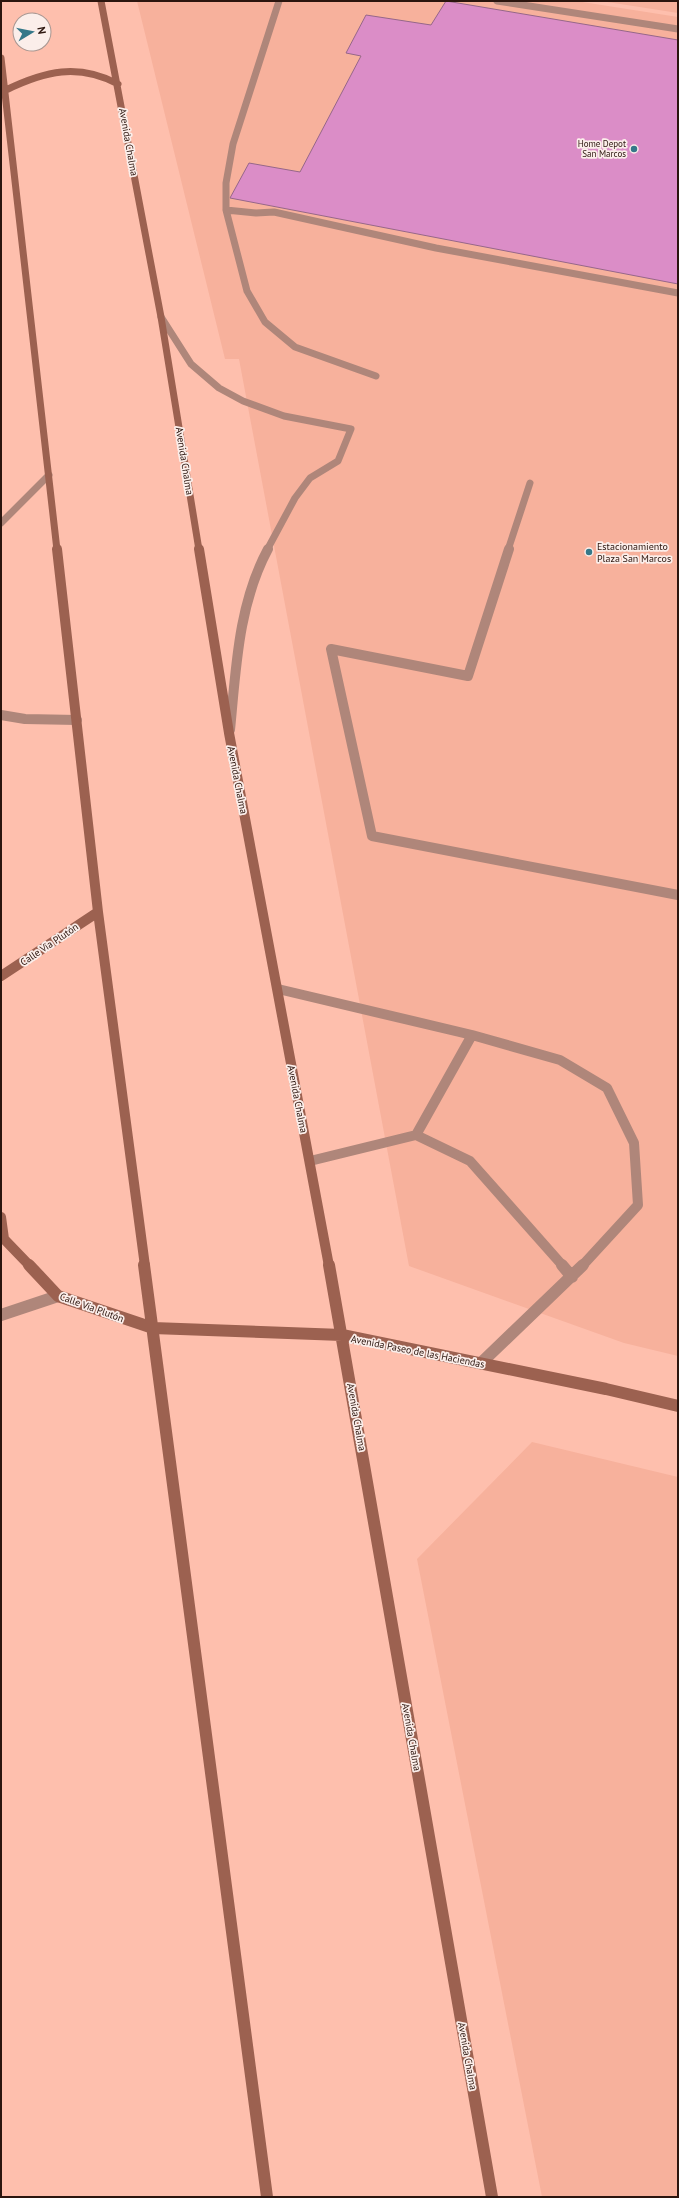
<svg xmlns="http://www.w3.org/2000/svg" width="679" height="2198" font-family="'PT Sans',sans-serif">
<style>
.built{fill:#f7b19c}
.building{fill:#db8dc7;stroke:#966789}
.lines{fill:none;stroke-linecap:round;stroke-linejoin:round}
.lane-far2{stroke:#af867a;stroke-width:7}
.lane-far1{stroke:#af867a;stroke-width:10}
.lane{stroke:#af867a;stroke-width:12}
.street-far1{stroke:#af867a;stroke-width:7}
.street{stroke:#af867a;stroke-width:10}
.secondary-far2{stroke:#9c6150;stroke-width:7}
.secondary-far1{stroke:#9c6150;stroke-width:10}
.secondary{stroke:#9c6150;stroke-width:12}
.poi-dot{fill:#357889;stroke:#fbeeea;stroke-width:1.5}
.labels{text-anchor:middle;stroke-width:3.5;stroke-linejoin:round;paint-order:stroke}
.far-poi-label{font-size:9px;fill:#2b150e;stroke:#fbeeea;text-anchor:end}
.street-label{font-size:10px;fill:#2b150e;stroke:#fbeeea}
.poi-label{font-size:10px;fill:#2b150e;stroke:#fbeeea;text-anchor:start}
</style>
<rect width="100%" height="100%" fill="#febfad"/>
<path class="built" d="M137 1H576L678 17V1356L624 1343 409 1266 239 359H225Z
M601 1H678V13Z
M532 1442 678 1477V2197H542L417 1559Z"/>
<path class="building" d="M446 1 678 40V284L230 198 249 163 300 172 361 56 346 53 366 15 431 25Z"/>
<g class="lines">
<path class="lane-far2" d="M497 1 678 29
M226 210V183L233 144 279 1
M161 317 191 364 219 388 243 401 284 416 351 429 338 461 310 478 295 498 267 550
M376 376 295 347 265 322 247 291 226 210 256 213 274 212 436 248 678 293
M508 550 530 483"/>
<path class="lane-far1" d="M509 549 468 676 331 649 372 836 678 895
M230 730C236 669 238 605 268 549
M278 989 472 1035 560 1060 607 1088 634 1143 638 1205 582 1266
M416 1135 472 1035
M310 1161 416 1135 470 1161 563 1266"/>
<path class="lane" d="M562 1265 572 1277
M1 1315 58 1296
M481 1363 583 1265"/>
<path class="street-far1" d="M1 523 49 475"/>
<path class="street" d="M1 715 25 719 77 720"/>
<path class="secondary-far2" d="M101 1 161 317 199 550
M1 58 57 550
M6 90C45 71 78 63 118 84"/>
<path class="secondary-far1" d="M57 549 98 912 145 1266
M199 549 229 733 329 1266
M1 976 98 912
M1 1217 4 1239 30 1266"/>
<path class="secondary" d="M29 1265 58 1296 153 1328 342 1335 606 1389 678 1406
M144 1265 267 2197
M329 1265 492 2197"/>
</g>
<g class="poi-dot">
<circle cx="634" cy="149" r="4"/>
<circle cx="589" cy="552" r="4"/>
</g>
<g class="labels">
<g class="far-poi-label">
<text x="626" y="147">Home Depot<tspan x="626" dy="10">San Marcos</tspan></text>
</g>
<g class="street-label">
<text transform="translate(129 142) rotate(80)" y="4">Avenida Chalma</text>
<text transform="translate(185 461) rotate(81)" y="4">Avenida Chalma</text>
<text transform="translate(238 780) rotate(79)" y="4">Avenida Chalma</text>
<text transform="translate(49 944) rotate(-34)" y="4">Calle Vía Plutón</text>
<text transform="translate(298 1099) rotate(79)" y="4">Avenida Chalma</text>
<text transform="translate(92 1307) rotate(20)" y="4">Calle Vía Plutón</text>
<text transform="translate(418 1351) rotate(11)" y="4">Avenida Paseo de las Haciendas</text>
<text transform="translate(357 1417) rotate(80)" y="4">Avenida Chalma</text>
<text transform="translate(412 1737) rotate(80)" y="4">Avenida Chalma</text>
<text transform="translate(468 2056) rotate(80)" y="4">Avenida Chalma</text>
</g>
<g class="poi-label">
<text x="597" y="550">Estacionamiento<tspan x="597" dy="12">Plaza San Marcos</tspan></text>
</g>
</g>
<rect width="679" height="2198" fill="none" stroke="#2b150e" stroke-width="4"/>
<g transform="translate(32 32) rotate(80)"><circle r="19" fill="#fbeeea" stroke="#a89792"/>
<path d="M0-3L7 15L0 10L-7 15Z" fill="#357889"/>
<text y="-6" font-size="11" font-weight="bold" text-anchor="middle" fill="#2b150e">N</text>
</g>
</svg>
